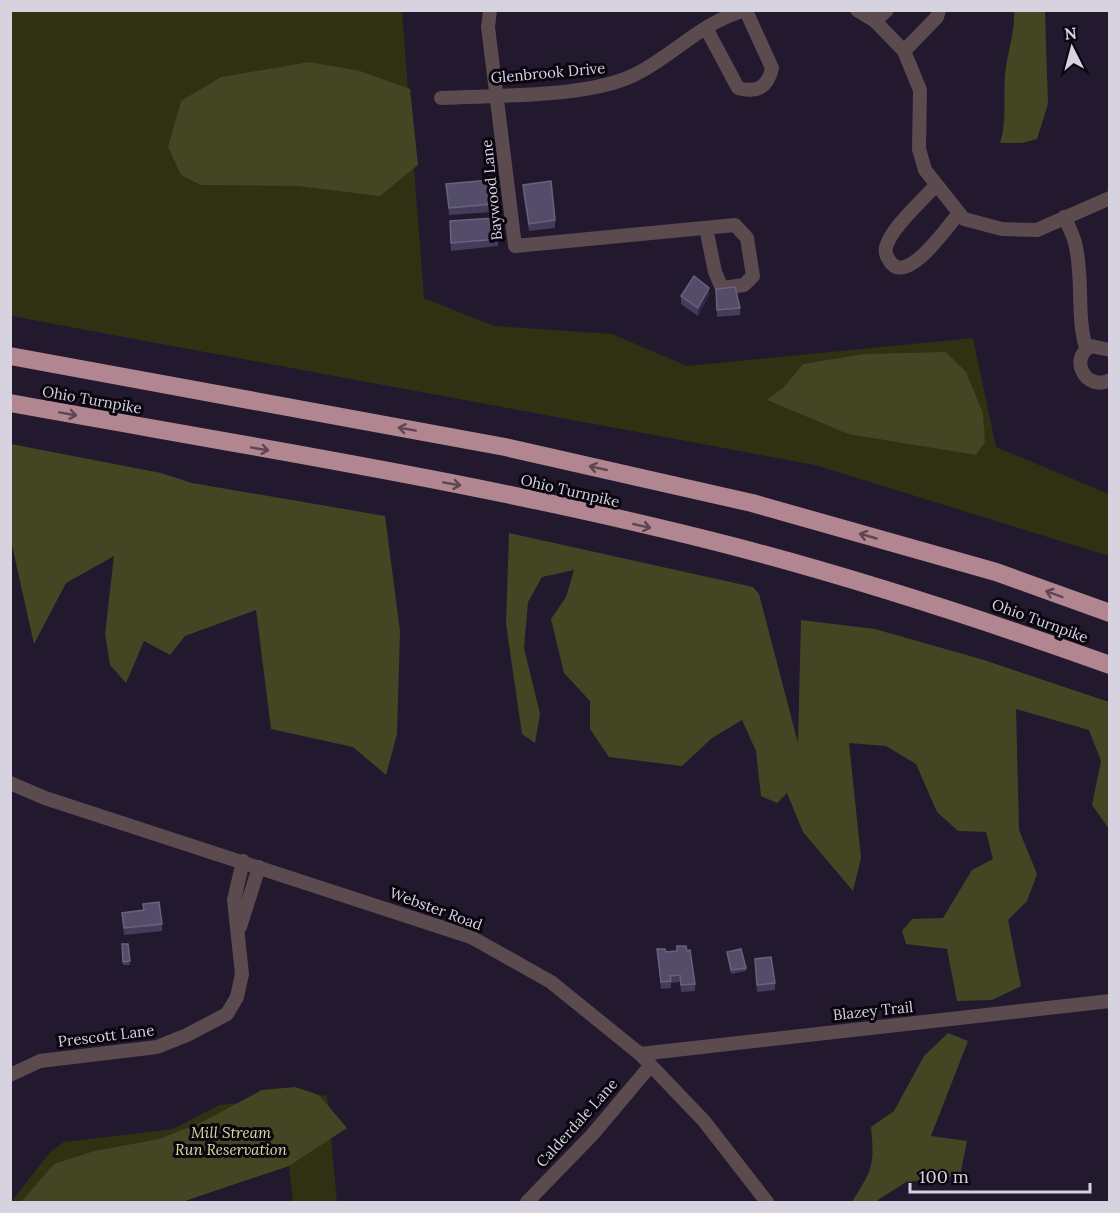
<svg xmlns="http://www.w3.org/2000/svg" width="1120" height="1213" font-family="Lora,serif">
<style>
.green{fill:#2e3112}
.forest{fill:#424623}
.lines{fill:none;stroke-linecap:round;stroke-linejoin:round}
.minor{stroke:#5b4a4e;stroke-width:14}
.highway{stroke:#b18691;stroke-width:18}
.wall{fill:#433d5b}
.shaded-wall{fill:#2f2843}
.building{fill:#534d69;stroke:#68627c;stroke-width:1.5}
.oneway{stroke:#5e4650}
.labels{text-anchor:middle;stroke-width:6;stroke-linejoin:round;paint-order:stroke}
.street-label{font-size:15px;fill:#d7d2e0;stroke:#0a060f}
.park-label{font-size:15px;font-style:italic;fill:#d6df9f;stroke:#0a060f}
</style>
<rect width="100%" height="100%" fill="#22192f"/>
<path class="green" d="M10 11H402L424 298 494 326 612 334 687 366 973 338 996 447 1109 494V556L815 465 11 316Z
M327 1095 337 1202H293L289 1166 179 1202H11L50 1152 64 1142 173 1129 219 1105Z"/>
<path class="forest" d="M1014 11H1045L1048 104 1037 139 1022 143H1000C1008 118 1002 92 1006 67 1009 47 1015 31 1014 11Z
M309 62 360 71 410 89 418 165 380 196 297 186 201 185 181 175 168 147 181 101 221 77Z
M946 352 966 372 983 413 985 442 976 455 848 434 767 400 784 387 803 364 865 354Z
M11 444 161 473 192 483 385 516 400 631 397 734 386 775 353 747 271 729 256 610 185 636 170 655 144 641 126 683 110 665 105 634 114 556 66 583 34 644 11 541Z
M509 533 753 587 759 594 798 743 801 620 875 629 984 660 1109 702V829L1092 805 1101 761 1089 730 1016 709 1019 830 1037 874 1027 901 1008 920 1021 986 992 1000 957 1001 947 949 906 944 902 931 912 919 943 918 972 870 993 859 986 832 958 831 937 812 916 764 886 746 849 743 861 858 853 891 803 832 787 793 777 803 761 796 756 751 742 720 712 738 682 766 609 757 590 729V701L564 673 551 619 566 597 574 570 542 577 528 602 524 648 540 714 535 743 522 734 506 624Z
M948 1033 968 1041 931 1136 967 1141 960 1176 906 1182 875 1202H852C872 1169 875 1167 871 1127L894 1111 924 1056Z
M295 1087 319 1095 347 1128 289 1166 182 1202H21L54 1164 94 1151 159 1139 202 1122 262 1090Z"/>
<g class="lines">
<path class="minor" d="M490 10 488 27 515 246 735 225 747 238 753 276 744 285 722 288 715 272 706 228
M857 10 875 21 904 51 920 90 919 149 925 170 964 219 1002 229 1037 230 1110 198
M875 21 887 10
M706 28 738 88C756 93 768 88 772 68L746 11
M904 51 937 17 939 10
M441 98C495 95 590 98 636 74 674 55 704 20 747 10
M935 186C922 201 891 228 886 247 885 252 886 256 889 260 905 289 948 226 959 213
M1064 217C1068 225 1073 234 1075 243 1084 278 1076 314 1086 348
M1110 350 1091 346C1068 359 1086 392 1110 380
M10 783 45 798 471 937 551 982 640 1054 704 1121 767 1202
M240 927 259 867
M640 1054 1110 1001
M10 1075 40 1061 157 1047 187 1035 227 1014 237 997 242 974 234 900 243 861
M527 1202 592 1135 651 1065"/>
<path class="highway" d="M10 356 505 447 752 503 996 572 1110 613
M10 403C253 447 497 485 736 547 862 580 987 621 1110 665"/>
</g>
<path class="wall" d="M446 184 493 204V212L449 215Z
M523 185 555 220V228L529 231 523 192Z
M450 221 498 239V246L451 251Z
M716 289 740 308V315L717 317Z
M709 295 698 316 681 304V296Z
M143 904 162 924V931L124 935 122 913 143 910Z
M122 944H128L130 965H123Z
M657 949 666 952 677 951 695 984V991L681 992 680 982 671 983V988L661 989Z
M727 952 746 968V971L731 974Z
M755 959 775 983V990L757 992Z"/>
<path class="shaded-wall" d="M709 288V295L698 316V308Z"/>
<path class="building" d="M490 180 493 204 449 208 446 184Z
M551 181 555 220 529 224 523 185Z
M495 218 498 239 451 243 450 221Z
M694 276 709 288 698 308 681 296Z
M735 287 740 308 717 310 716 289Z
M159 902 162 924 124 928 122 913 144 910 143 904Z
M122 944H128L130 961 123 962Z
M677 946H686L687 951 690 950 695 984 681 985 680 975 670 976 671 981 661 982 657 949H665L666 952 677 951Z
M741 949 746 968 731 970 727 952Z
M771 957 775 983 757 985 755 959Z"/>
<defs><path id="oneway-shaft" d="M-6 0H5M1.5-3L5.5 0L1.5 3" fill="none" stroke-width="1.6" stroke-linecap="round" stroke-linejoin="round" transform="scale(1.5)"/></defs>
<g class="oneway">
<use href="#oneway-shaft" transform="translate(68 414) rotate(10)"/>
<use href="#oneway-shaft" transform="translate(407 429) rotate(-170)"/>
<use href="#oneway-shaft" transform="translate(260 449) rotate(10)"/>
<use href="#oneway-shaft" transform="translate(598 468) rotate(-167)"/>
<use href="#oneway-shaft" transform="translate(452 484) rotate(10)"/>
<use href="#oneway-shaft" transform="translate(642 526) rotate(13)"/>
<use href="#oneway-shaft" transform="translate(868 536) rotate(-164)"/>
<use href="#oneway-shaft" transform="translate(1054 594) rotate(-160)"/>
</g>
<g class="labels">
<g class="street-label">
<text transform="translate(548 73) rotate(-5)" y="5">Glenbrook Drive</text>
<text transform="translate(492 190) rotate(-96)" y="5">Baywood Lane</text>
<text transform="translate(92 400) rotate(10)" y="5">Ohio Turnpike</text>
<text transform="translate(570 491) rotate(13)" y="5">Ohio Turnpike</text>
<text transform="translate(1040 621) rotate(20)" y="5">Ohio Turnpike</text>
<text transform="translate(436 909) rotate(20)" y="5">Webster Road</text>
<text transform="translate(873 1011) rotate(-6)" y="5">Blazey Trail</text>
<text transform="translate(106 1036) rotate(-7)" y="5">Prescott Lane</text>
<text transform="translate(577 1123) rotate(-48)" y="5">Calderdale Lane</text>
</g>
<g class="park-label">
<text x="231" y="1138">Mill Stream<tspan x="231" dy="17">Run Reservation</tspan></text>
</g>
</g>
<rect width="1120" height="1213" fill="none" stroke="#d7d2e0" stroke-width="24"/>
<g transform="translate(1072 48) rotate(354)" stroke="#0a060f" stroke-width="4.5" paint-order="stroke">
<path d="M0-4.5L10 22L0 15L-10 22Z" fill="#d7d2e0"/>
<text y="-9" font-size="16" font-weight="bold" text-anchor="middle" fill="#d7d2e0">N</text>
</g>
<path d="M910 1183v9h180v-9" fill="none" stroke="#d7d2e0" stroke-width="3"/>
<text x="919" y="1183" font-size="18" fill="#d7d2e0" stroke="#0a060f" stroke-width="4.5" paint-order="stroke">100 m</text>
</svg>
